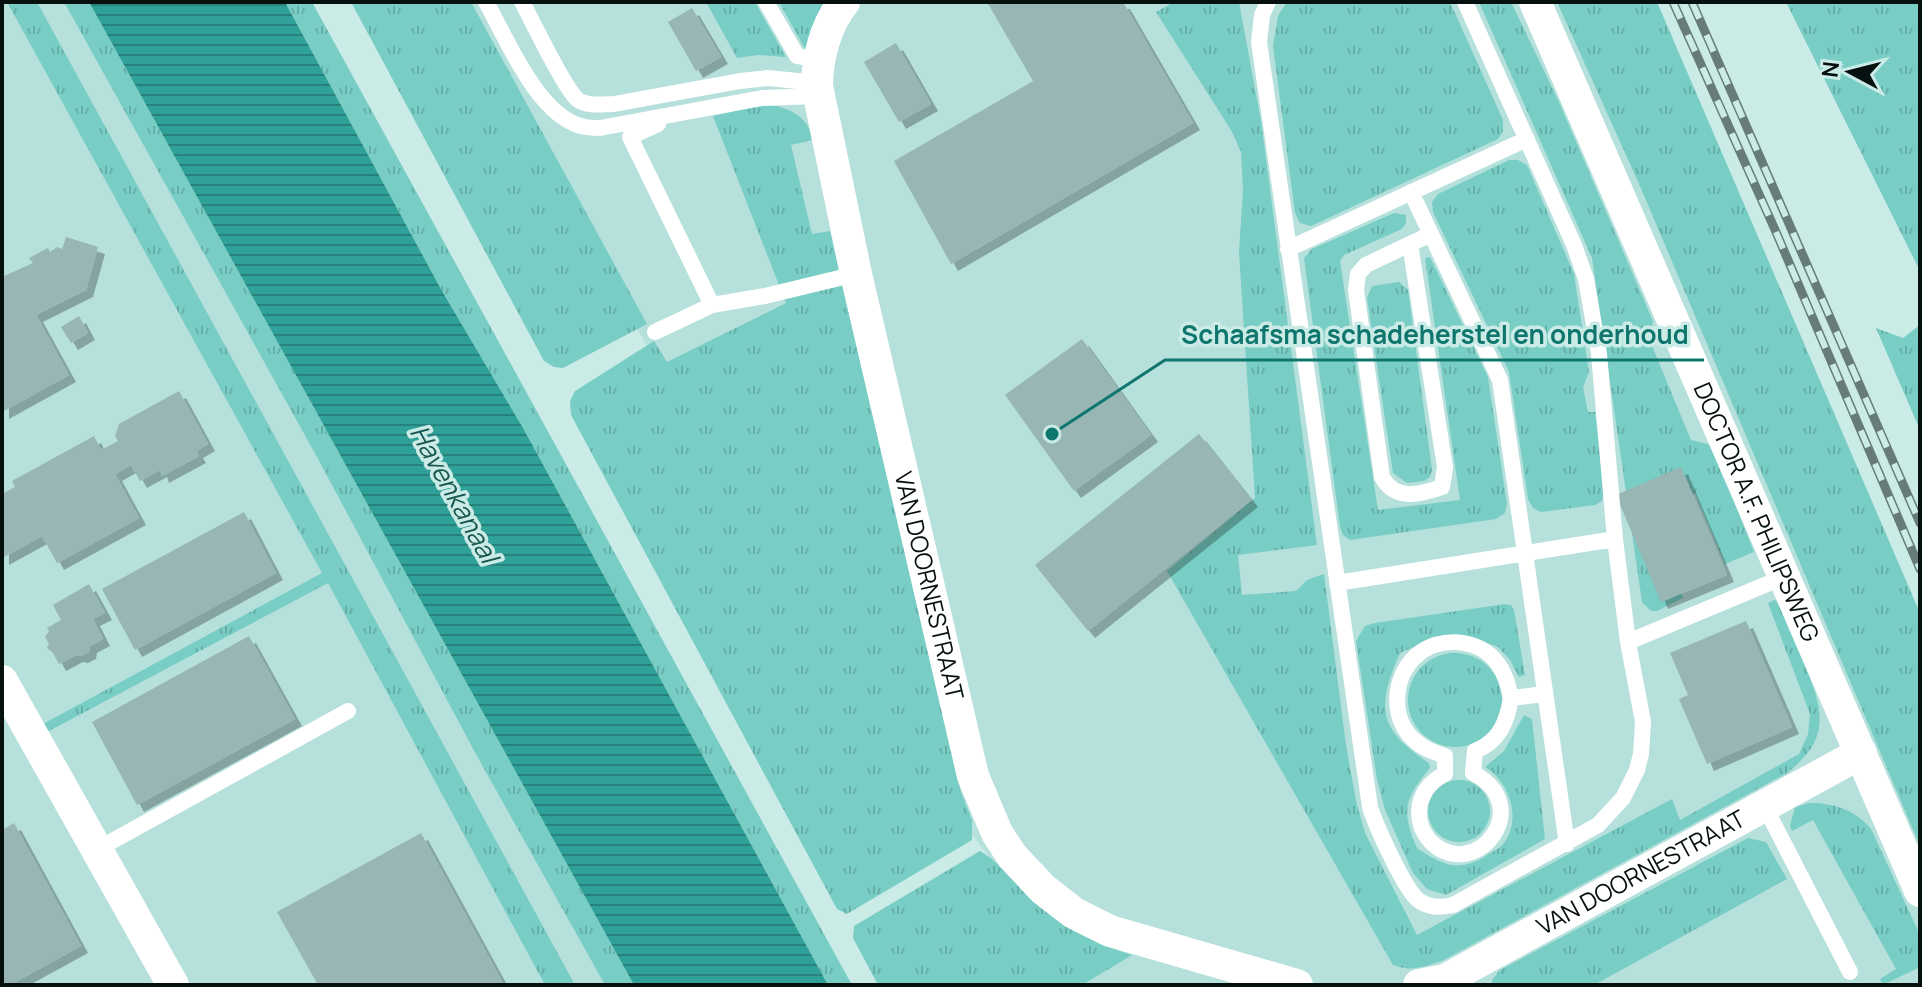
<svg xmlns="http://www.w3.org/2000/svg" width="1922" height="987" font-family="Manrope,sans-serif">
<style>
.built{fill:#b6e0db}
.grass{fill:url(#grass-tufts)}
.water{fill:url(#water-rules)}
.building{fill:#98b6b3;filter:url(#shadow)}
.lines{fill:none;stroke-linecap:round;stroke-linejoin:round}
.service{stroke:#fff;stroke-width:16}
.minor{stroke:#fff;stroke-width:32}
.rail-casing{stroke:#677c79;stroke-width:9}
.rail{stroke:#cbebe7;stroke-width:6;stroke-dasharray:18;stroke-linecap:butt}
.labels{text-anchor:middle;stroke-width:7;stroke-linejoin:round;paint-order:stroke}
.street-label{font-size:24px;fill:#06110f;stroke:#cbebe7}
.water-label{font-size:26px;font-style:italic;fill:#1a5752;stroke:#cbebe7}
.leader{fill:none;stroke:#0f766e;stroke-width:3}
.callout-dot{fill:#0f766e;stroke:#cbebe7;stroke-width:3}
.callout-label{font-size:26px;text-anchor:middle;font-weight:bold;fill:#0f766e;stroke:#cbebe7;stroke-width:7;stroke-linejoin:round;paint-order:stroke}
</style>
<defs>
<pattern id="grass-tufts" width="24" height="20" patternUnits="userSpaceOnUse" patternTransform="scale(2)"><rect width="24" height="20" fill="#78cdc5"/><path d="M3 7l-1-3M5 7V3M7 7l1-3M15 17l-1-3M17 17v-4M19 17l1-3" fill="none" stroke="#66afa8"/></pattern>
<pattern id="water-rules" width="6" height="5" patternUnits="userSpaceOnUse" patternTransform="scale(2)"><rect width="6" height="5" fill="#2fa198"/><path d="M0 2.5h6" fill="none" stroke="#26827a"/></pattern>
<filter id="shadow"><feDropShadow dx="7" dy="7" stdDeviation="0" flood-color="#0004"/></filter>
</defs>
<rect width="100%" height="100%" fill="#cbebe7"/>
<path class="built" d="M2 2H89L634 985H2Z
M460 2H1655L1920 625V985H1059L1061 930 1007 880 963 823 850 314 662 374Z"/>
<path class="grass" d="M7 2H37L575 985H545L328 583 47 732 43 724 322 573Z
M64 2H89L634 985H605L477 756 317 457Z
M285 2H312L852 985H828L523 428 442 291Z
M351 2H471L647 324 563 368 554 367 544 361Z
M706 2H755L786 57 758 55 737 58Z
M779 2H825L811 29 806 51Z
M1174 2H1239L1261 121 1317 545 1238 555 1242 595 1296 591 1307 580 1324 574 1346 745 1356 801 1365 833 1417 935 1672 799 1680 820 1799 754 1808 734 1810 714 1768 603 1775 600 1778 603C1787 624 1796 646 1806 668 1825 714 1829 740 1787 773L1442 961C1424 967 1411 972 1393 965L1167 571 1255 498 1239 252 1243 190 1241 152 1231 130 1156 12Z
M1287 2H1450L1503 120V131L1498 139 1311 226 1300 223 1295 213 1273 46 1278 16Z
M1479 2H1511L1559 102 1653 321 1650 341 1691 440 1712 445 1754 552 1725 564 1695 493 1649 513 1683 598 1657 611H1651L1642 602 1592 258Z
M1557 2H1657L1920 613V846L1640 186Z
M1786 2H1920V271Z
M767 104C790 108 808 116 813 140L791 145 812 234 830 231 961 792 972 820V840L847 914 837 909 571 415 570 401 575 391 654 341 667 362 786 303 713 116Z
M1509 160H1518L1527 165 1574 274 1589 372 1583 387 1588 412H1595L1604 490 1602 501 1595 505 1541 512 1533 508 1528 499 1509 372 1433 212 1432 202 1438 194Z
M1394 213 1406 215V223L1402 229 1344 255 1340 261 1378 510 1460 500 1425 258 1430 257 1488 377 1507 504 1505 513 1496 519 1350 540 1343 535 1340 527 1304 258 1312 249Z
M1399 282 1408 290 1432 470 1430 477 1424 481 1407 483 1393 473 1367 298 1372 286Z
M1920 325V430L1876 328 1903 338Z
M1505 604 1511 605 1514 610 1525 675 1519 677 1510 660 1498 647 1478 640 1436 637 1400 653C1376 708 1378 729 1429 763L1430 768C1404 799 1401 811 1417 848 1427 855 1439 862 1451 865 1464 867 1477 862 1487 855 1492 852 1499 849 1503 844 1523 820 1509 781 1485 767L1504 751 1524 715 1532 719 1545 839 1446 895 1427 889 1413 873 1385 810 1377 779 1356 641 1365 626 1375 623Z
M1408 700a47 47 0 1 1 94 0a47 47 0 1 1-94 0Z
M1428 811a31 31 0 1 1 62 0a31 31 0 1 1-62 0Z
M1810 803C1835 803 1855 810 1871 829L1920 935V967L1883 985 1880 979 1896 969 1813 820 1792 831 1790 826 1795 807Z
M1748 838 1766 842 1787 879 1594 985H1492V980L1500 970Z
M980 851C1002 864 1016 885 1034 902 1064 929 1095 943 1132 955L1082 985H878L853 938 854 926Z"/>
<path class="water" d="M89 2H285L442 291 523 428 828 985H634Z"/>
<path class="building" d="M987 2H1123L1193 123 951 264 894 161 1033 81Z
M692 8 721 57 696 71 668 22Z
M896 43 931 104 899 122 864 62Z
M66 237 98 247 86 290 36 315 69 375 2 412V277L33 263 29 258 48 248 50 252 57 247 62 249Z
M79 316 88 333 71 343 61 327Z
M1082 339 1151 435 1074 491 1005 395Z
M179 391 208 444 196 451 199 456 162 476 160 470 140 481 131 465 115 474 139 518 57 563 42 536 2 558V494L15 487 12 481 94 436 101 450 118 441 115 436 119 424Z
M1199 434 1251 500 1088 631 1035 565Z
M1681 467 1727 575 1661 602 1616 495Z
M244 512 276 573 135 650 102 589Z
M89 584 105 613 93 619 103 639 90 646 89 652 81 656 76 655 59 664 53 653 47 648 49 644 45 637 49 631 47 628 61 620 53 605Z
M1746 621 1792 727 1707 764 1679 699 1688 695 1670 653Z
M249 636 295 719 137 805 92 722Z
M14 823 81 946 10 985H2V830Z
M421 833 504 985H318L277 912Z"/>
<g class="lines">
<path class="service" d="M486 2C507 39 537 114 581 126 587 128 594 128 600 128L762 98 819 96
M522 2C532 20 565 90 578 100 588 107 603 104 614 104L740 81 768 78 817 83
M766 2 797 56 818 60
M1268 2 1262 15 1259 42 1370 807C1376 826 1403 886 1417 899 1428 908 1439 908 1453 905L1598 825 1623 798 1637 770 1641 754 1643 722 1628 642 1615 539 1599 354 1586 279 1574 245 1465 2
M1411 192 1500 380 1567 844
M1410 244 1445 467 1442 487C1419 495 1395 501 1382 477L1356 290 1358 274 1366 265 1431 234
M1288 249 1527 139
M712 305 765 296 856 274
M655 332 712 305 630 137 658 124
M1337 583 1615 539
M1628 642 1784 577
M1511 698C1507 722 1499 742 1475 751L1473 773C1538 807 1474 885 1430 841 1423 833 1419 823 1419 813 1419 795 1430 781 1445 774V756C1433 752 1422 748 1413 739 1390 717 1393 677 1416 656 1439 635 1480 638 1498 664 1506 675 1508 686 1511 698L1545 694
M1764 805 1850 972
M96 850 348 711"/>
<g class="minor">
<path id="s1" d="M844 2C826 24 817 58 817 86L856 274 973 776 997 833 1012 856 1043 889 1074 913 1110 931 1297 985"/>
<path id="s2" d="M1535 2 1920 891"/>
<path d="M2 681 173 985"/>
<path id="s3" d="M1419 985 1445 980 1861 753"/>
</g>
<g class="rail-casing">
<path id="rail" d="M1673 2 1776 232 1920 569
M1692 2 1920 523"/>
</g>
<use href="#rail" class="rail"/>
</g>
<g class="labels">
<g class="street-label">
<text dy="8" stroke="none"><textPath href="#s2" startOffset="556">DOCTOR A.F. PHILIPSWEG</textPath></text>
<text dy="8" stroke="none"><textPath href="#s1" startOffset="602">VAN DOORNESTRAAT</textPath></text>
<text dy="8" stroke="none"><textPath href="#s3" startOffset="250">VAN DOORNESTRAAT</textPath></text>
</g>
<g class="water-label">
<text transform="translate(454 494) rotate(61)" y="9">Havenkanaal</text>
</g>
</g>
<path class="leader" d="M1052 434L1165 360H1704"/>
<circle class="callout-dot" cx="1052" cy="434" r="8"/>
<g class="callout-label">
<text x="1435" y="344">Schaafsma schadeherstel en onderhoud</text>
</g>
<rect width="1922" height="987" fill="none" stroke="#06110f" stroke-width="8"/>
<g transform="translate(1850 72) rotate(277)" stroke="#cbebe7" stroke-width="6" paint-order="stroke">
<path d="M0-6L14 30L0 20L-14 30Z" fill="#06110f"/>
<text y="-12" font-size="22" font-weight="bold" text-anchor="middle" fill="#06110f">N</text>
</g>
</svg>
